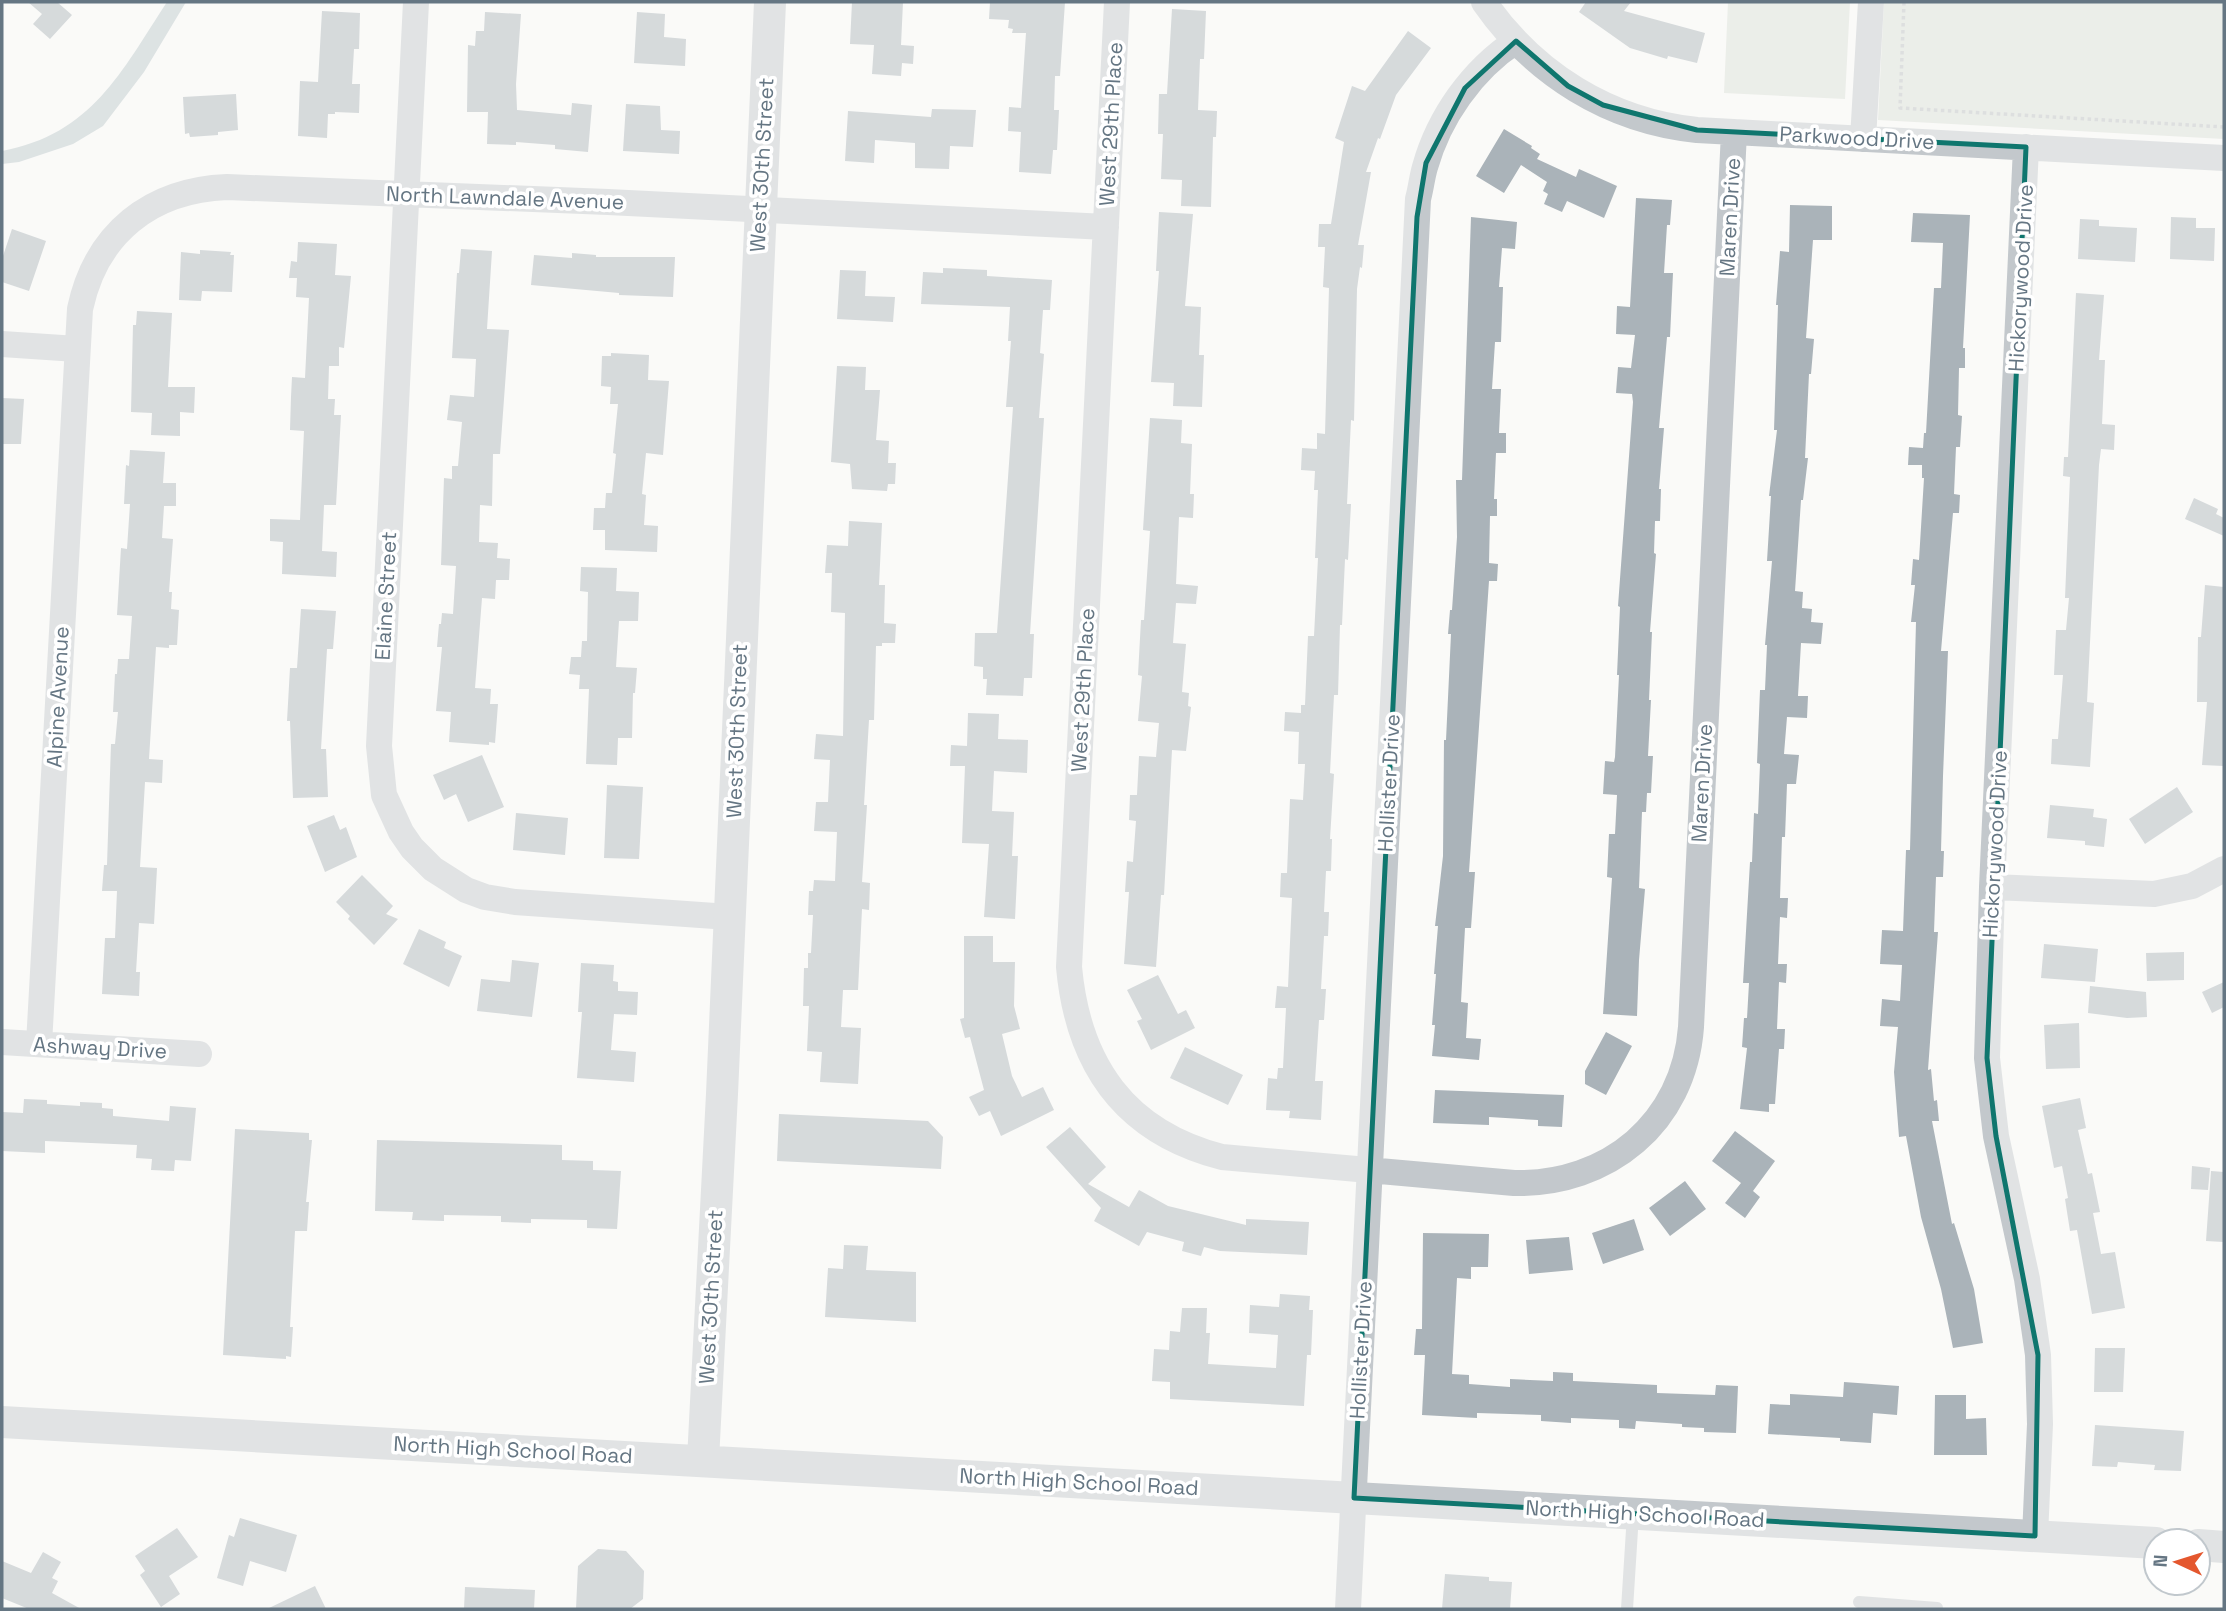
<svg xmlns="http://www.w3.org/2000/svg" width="2226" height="1611" font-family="'Space Grotesk',sans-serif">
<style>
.green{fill:#dadfd7}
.water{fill:#bbc7cb}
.building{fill:#aab3b9}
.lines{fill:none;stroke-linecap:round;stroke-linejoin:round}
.path{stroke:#bbbfc2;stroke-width:3.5;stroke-dasharray:3.5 3.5;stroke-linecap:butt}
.service{stroke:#c3c8cc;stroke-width:12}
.minor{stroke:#c3c8cc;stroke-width:26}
.tertiary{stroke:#c3c8cc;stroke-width:32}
.marked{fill:none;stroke:#0f766e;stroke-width:5;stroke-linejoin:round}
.labels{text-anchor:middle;stroke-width:7;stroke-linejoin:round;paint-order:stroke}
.street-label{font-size:21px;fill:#657683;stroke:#fff}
</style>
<rect width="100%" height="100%" fill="#fafaf8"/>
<path class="green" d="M1728 2H1850L1845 99 1724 93Z
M1884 2H2224V139L1878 120Z"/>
<path class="water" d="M167 2H186L144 72 103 126 73 144 19 162 2 164V151C92 134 121 72 167 2Z"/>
<path class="building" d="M28 2H57L72 15 50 39 33 24 42 14Z
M852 2H903L901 45 914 46 913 64 902 63 901 76 872 74 874 45 850 44Z
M990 2H1065L1060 76H1055L1054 110H1059L1057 150H1053L1051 174 1019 172 1021 132 1008 131 1009 107 1021 108 1026 33H1012L1013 29 1008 28 1009 20 989 19Z
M1586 2H1631L1624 11 1705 33 1697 63 1668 56 1667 59 1630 48 1579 12Z
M1172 9 1206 11 1204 59H1200L1198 110 1217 111 1216 137H1213L1211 207 1181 206 1182 180 1161 179 1163 134H1158L1159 94H1167Z
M322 11 360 13 359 49H354L352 84H360L359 113 335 112V114H328L327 138 298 136 300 81 318 82Z
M485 12 521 14 516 84 517 110 571 115 572 103 592 105 588 152 555 149V145L516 142V145L487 144 488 112H467L468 45 475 46 476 31H484Z
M637 12 665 14 664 37 686 39 685 66 634 63Z
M1408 31 1431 48 1396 95 1380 139 1378 138 1366 172H1371L1358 245H1364L1362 268 1360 267 1357 289 1354 421 1351 420 1347 504H1351L1348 560 1345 559 1342 625H1340L1338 695H1334L1330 773 1334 774 1330 839H1332L1331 871H1326L1324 912H1329L1328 936H1324L1321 989H1326L1324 1020H1319L1315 1081H1323L1321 1120 1289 1118 1290 1111 1266 1110 1268 1078 1277 1079 1278 1068H1283L1286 1008H1275L1277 986 1288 987 1292 898 1280 897 1281 873H1287L1290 799 1303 800 1305 764H1298L1299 732 1284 731 1285 712 1301 713V705H1305L1308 636H1314L1318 558H1315L1318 490H1314L1315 471 1301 470 1302 448 1317 449V433L1325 434 1329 288 1323 287 1325 247H1318L1319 224H1331L1344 142 1335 138 1352 86 1365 91Z
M236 94 238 130 218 132V135L190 137 189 133 185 134 183 97Z
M626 104 660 106 661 130 680 131 679 154 623 151Z
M932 109 976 110 973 147 950 146 949 169 915 168V143L875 140 874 163 845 161 848 111 931 117Z
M1504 129 1532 146 1531 148 1540 154 1537 159 1576 177 1579 169 1617 186 1604 218 1567 201 1562 212 1544 204 1548 194 1543 191 1547 182 1521 165 1504 193 1476 176Z
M1636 198 1672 200 1670 225H1667L1664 273H1673L1670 337H1667L1659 428H1664L1659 489H1661L1660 521H1655L1654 553 1656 554 1650 632H1652L1649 700H1651L1648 756H1653L1651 793H1647L1646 812H1642L1639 888 1645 889 1639 960 1637 1016 1603 1014 1612 878 1607 877 1609 834H1615L1617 795 1603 794 1605 761 1614 762 1615 757 1619 675H1617L1620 607 1618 606 1633 402 1632 394 1616 393 1618 367 1631 368 1635 335 1616 334 1617 306 1630 307Z
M1790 205 1832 206V240H1813L1806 338 1814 339 1811 374H1809L1805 458H1808L1803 500H1801L1795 591 1803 592 1802 608 1812 609 1811 622 1823 623 1821 644 1801 643 1798 696H1808L1807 718 1787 717 1784 754 1799 755 1796 784H1787L1785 837H1782L1780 898H1788L1787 918 1780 917 1778 964H1787L1786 983 1779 982 1777 1029H1785L1784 1049H1779L1775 1104H1769V1112L1740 1109 1747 1048 1742 1047 1744 1018H1747L1749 983H1743L1750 862H1752L1754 813 1758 814 1760 764 1757 763 1760 690H1765L1767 645H1765L1772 561H1767L1771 496H1769L1777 430H1774L1778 305H1776L1780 251 1789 252Z
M1159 212 1193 214 1185 306 1201 307 1199 355H1204L1202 407 1173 406 1174 383 1151 382 1159 271H1156Z
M1913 213 1970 215 1963 348H1965V368H1959L1958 415 1962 416 1960 447H1956L1954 494 1960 495 1959 513H1953L1941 651H1948L1943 776 1941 851H1944L1943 877H1936L1934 932H1938L1928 1070 1931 1069 1934 1101 1937 1100 1939 1121H1932L1952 1224 1954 1223 1974 1289 1983 1343 1953 1348 1941 1289 1921 1217 1906 1136 1899 1137 1894 1072 1898 1027 1880 1026 1882 999 1900 1001 1902 965 1880 964 1882 930 1903 931 1906 850H1910L1916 622H1911L1915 585H1911L1913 559 1919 560 1924 478H1922V465H1908L1909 447 1923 448 1924 433H1926L1934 288H1941L1943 243 1911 242Z
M1471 217 1517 222 1515 249 1502 248 1499 287H1503L1501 342H1495L1492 389H1501L1499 433H1506V453H1496L1494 499H1497V516H1490L1489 563 1498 564 1497 581H1489L1469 872H1475L1471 928H1465L1461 1002 1468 1003 1466 1038 1481 1039 1479 1060 1432 1056 1435 1025H1432L1436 974H1434L1438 926H1435L1443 856 1444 740H1446L1451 634H1448L1450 610H1452L1457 537 1456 480H1462Z
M2171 217 2196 218V228H2215L2214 261 2170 259Z
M2080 219 2099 220V226L2137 228 2135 262 2078 259Z
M12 229 46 241 29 291 2 282V259Z
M298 242 337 244 335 275 351 276 344 348 339 347V366H329L328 399H335L334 415H341L336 505H324L322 551 337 552 336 577 282 574 283 542 270 541V519L300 520 304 431 290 430 291 397 292 377 305 378 309 298 296 297 297 278H289L291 261 297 262Z
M461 249 492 251 487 329 509 330 500 454H493L492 506 480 505 479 542 498 543 497 558 510 559 509 580H496L495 599 482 598 475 688 491 689 490 704H498L495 743 489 742V745L449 742 451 712 436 711 442 647H437L439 624H441L442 613 453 614 456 566 441 565 444 478 452 479V466H458L462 422 447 420 450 395 474 397 476 359 452 358 457 273H459Z
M200 250 231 252 230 255H234L232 292 202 291 201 301 179 300 181 252 200 254Z
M572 253 596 255V257H675L673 297 619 295V293L531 285 534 255 572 258Z
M943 268 987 270V276L1052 280 1050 310H1043L1040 353 1044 354 1039 418H1044L1030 634H1034L1032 678H1024L1023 696 986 695 987 679H983V667L974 666 975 633H997L1013 407H1006L1011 341H1008L1010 307 921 304 923 272 943 273Z
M840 270 866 271 865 296 895 297 893 322 837 319Z
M2076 293 2104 295 2099 360H2105L2102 424 2115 425 2114 450 2101 449 2099 465 2087 702 2094 703 2090 767 2051 764 2052 739H2058L2063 675H2054L2056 630H2066L2069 598H2065L2070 477 2063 476 2064 457H2068Z
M137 311 172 313 168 387H195L194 413 180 412V436L151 435 152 413 131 412 133 325H136Z
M611 353 649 355 648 380 669 381 663 455 646 453 642 494 646 495 644 525 658 526 657 552 605 550V530H593L594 508H605L606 493H612L616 454 613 453 618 404H610L611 387 601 386 602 356H611Z
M837 366 866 367 865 390H880L876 440 889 441 888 463H896L895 484H888L887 491 852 489 850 464 831 462Z
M2 398 24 399 21 444H2Z
M1150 418 1182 420 1181 443 1192 444 1190 494H1194L1193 518 1179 517 1176 584 1198 586 1196 604 1176 603 1173 643 1186 644 1182 692 1189 693 1188 706 1191 707 1186 751 1172 750 1164 895H1161L1156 967 1124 964 1129 892H1125L1127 861 1133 862 1136 821 1129 820 1130 795H1137L1139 756 1156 757 1159 723 1138 721 1142 676 1138 675 1141 620H1144L1150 531 1143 530Z
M130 450 165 452 163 483H176V506H164L162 538 173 539 169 592H172L171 609 179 610 177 645H169V648L156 647 149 759 163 760 162 783 145 782 140 867 157 868 154 924 139 923 136 972H140L139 996 102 994 105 938H115L117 891H102L104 865H107L111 744H115L118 712H113L115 674H117L118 659H129L132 616 117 615 121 548 127 549 130 504H124L126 465 129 466Z
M2194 498 2218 509 2216 514 2224 518V536L2185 519Z
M849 521 882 523 879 585H885L884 623 896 624 895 643H882V646H876L874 720H869L864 805H867L862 882 870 883 869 910 862 909 858 990H843L841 1027 861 1028 858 1084 820 1082 822 1052 807 1051 809 1006H803L804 968H808V953H811L813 915H808L809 891H813L814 880 835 881 837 832 814 831 816 802H828L830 760 814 759 816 734 843 736 845 613 831 612 832 573H825L827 545 848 546Z
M581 567 617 568 616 591 639 592 638 621H619L616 667 637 668 635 693H633L632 738H618L617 765 586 764 589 689H579L580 675 569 674 571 657H581L582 641H587L588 592 580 591Z
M2205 585 2224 587V766L2202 765 2207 702H2197L2198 637H2201Z
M301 609 336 611 333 649H327L321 749H326L328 797 293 798 290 721H287L290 668H297Z
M968 713 999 714 998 739 1028 740 1027 773 994 771 992 811 1014 812 1012 856H1018L1015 919 984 917 989 844 962 843 965 766H950L951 745 967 746Z
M482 755 504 807 468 822 456 794 444 800 433 775Z
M607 785 643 787 639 859 604 858Z
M2177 787 2193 812 2145 844 2129 819Z
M2050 805 2094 809 2093 817 2107 819 2104 847 2085 845V841L2047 838Z
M516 813 568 818 565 855 513 850Z
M334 815 340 830 346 827 357 857 325 872 307 826Z
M362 875 393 906 386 914 398 919 374 945 348 919 350 916 336 902Z
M419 929 446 942 444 948 462 956 449 987 403 964Z
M964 936H993V962H1015L1014 1006 1020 1029 1002 1034 1012 1076 1022 1097 1043 1087 1054 1110 1001 1136 990 1111 979 1116 969 1097 984 1090 970 1037 965 1038 960 1019 964 1018Z
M2044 944 2098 949 2095 982 2041 978Z
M2184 952V980L2147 981 2146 953Z
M512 960 539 963 532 1017 477 1011 481 979 510 982Z
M581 963 614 965 613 981 618 982V991L638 992 637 1015 614 1014 611 1050 636 1052 634 1082 577 1078 582 1012H578Z
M1158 975 1178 1014 1186 1010 1195 1028 1151 1050 1137 1021 1142 1019 1127 990Z
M2224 982V1007L2212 1013 2202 992Z
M2090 986 2146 992 2147 1017 2127 1018 2088 1013Z
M2079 1023 2080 1068 2046 1069 2044 1025Z
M1606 1032 1632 1046 1606 1095 1585 1084V1071Z
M1185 1047 1243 1075 1228 1105 1170 1078Z
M1435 1090 1564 1095 1562 1127 1538 1126V1120L1489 1117V1125L1433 1123Z
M2080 1098 2086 1128 2078 1130 2088 1174 2092 1173 2100 1212 2093 1213 2101 1254 2115 1252 2125 1308 2092 1314 2077 1230 2070 1231 2065 1199 2068 1198 2062 1166 2054 1168 2042 1106Z
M24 1099 47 1100V1104L80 1106V1102L102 1103V1108L113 1109V1116L169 1121 170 1106 196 1108 191 1161 175 1160 174 1171 151 1170 152 1159 136 1158 137 1145 45 1141V1153L2 1151V1112L23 1113Z
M779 1114 928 1121 943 1137 941 1169 777 1161Z
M1070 1127 1106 1167 1088 1184 1129 1207 1139 1190 1168 1206 1246 1225V1219L1309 1222 1307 1255 1220 1251 1204 1247 1201 1256 1182 1251 1184 1242 1147 1232 1139 1246 1094 1221 1101 1208 1046 1147Z
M235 1129 309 1133V1140H312L306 1202H309L307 1231H295L290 1327H293L291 1357 286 1356V1359L223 1355Z
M1735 1131 1775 1161 1753 1191 1760 1197 1745 1218 1725 1203 1741 1183 1712 1161Z
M377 1140 562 1145V1160L593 1161V1170L621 1171 617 1229 587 1228V1220L531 1219V1223L501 1222V1216L444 1215V1221L412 1220 413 1212 375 1211Z
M2192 1166 2210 1168 2208 1190 2191 1189Z
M2211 1171 2224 1172V1242L2206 1241Z
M1685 1181 1706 1209 1670 1236 1649 1208Z
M1634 1219 1644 1250 1603 1264 1592 1233Z
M1423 1233 1489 1234 1488 1267H1471V1279L1457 1278 1452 1374 1469 1375V1384L1510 1387V1379L1553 1381V1372L1573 1373V1381L1657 1385V1393L1715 1395 1716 1385 1738 1386 1736 1433 1704 1432V1428L1682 1427V1424L1636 1421 1635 1429 1619 1428V1420L1571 1418V1423L1541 1421V1415L1477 1413V1418L1422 1415 1425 1355H1414L1416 1329H1422Z
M1569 1237 1573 1270 1529 1274 1526 1240Z
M844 1245 868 1246 866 1270 916 1272V1322L825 1317 828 1268 843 1269Z
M1280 1294 1310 1296 1309 1310H1313L1311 1355H1307L1304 1406 1170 1399V1382L1152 1381 1154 1349 1169 1350 1170 1331 1180 1332 1182 1308H1207L1206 1333H1210L1208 1364 1276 1368 1278 1335 1249 1333 1250 1305 1279 1307Z
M2095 1348H2125L2123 1392H2094Z
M1844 1382 1899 1386 1897 1415 1873 1413 1871 1443 1840 1441V1438L1768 1434 1770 1404 1790 1405V1394L1843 1397Z
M1935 1395H1966V1419L1986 1418 1987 1455H1934Z
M2095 1425 2184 1431 2181 1471 2154 1470 2155 1465 2118 1462 2117 1467 2092 1466Z
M240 1518 297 1535 286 1572 250 1561 243 1586 217 1578 229 1535 234 1537Z
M177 1528 198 1557 169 1576 180 1594 161 1607 140 1575 145 1571 135 1556Z
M598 1549 626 1551 644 1571 643 1599 630 1609H576L578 1566Z
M43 1552 61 1562 52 1578 58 1581 52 1593 81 1609H29L2 1598V1561L31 1573Z
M1445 1574 1489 1577V1581L1512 1582 1510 1609H1442Z
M315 1586 326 1609H267Z
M465 1587 535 1590 534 1609H464Z"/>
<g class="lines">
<path class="path" d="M1904 2 1900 108 2224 127"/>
<path class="service" d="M1859 1602 1937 1608
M1627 1609 1633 1514"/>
<path class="minor" d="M416 2 379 746 384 795 401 832 412 848 433 869 466 890 485 897 515 902 729 917
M1117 2 1069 967C1078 1065 1125 1132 1222 1157L1514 1183C1608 1185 1684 1123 1691 1027L1734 132
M1484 2C1534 74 1609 121 1697 130L2224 158
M1863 139 1871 2
M2026 147 1992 887 1987 1058 1996 1136 2027 1279 2038 1355 2040 1424 2035 1536
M2 344 77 349
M1992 887 2154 894 2192 886 2224 869
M2 1042 199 1054
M39 1044 80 309C96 233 151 190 227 187L608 202 1106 227
M1348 1609 1418 199C1421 188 1422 177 1425 167 1439 117 1472 70 1516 41"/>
<path class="tertiary" d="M2 1422 2156 1543
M703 1460 722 1094 770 2
M2198 1545 2224 1547"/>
</g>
<path d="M0 0H2226V1611H0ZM1516 41 1568 86 1603 105 1697 130 2026 147 1987 1058 1996 1136 2038 1355 2035 1536 1354 1498 1417 217 1426 163 1465 88Z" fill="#fafaf8" fill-opacity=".55" fill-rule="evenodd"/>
<path class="marked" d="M1516 41 1568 86 1603 105 1697 130 2026 147 1987 1058 1996 1136 2038 1355 2035 1536 1354 1498 1417 217 1426 163 1465 88Z"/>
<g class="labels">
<g class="street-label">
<text transform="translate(1111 124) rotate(-87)" y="7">West 29th Place</text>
<text transform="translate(1857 138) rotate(3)" y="7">Parkwood Drive</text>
<text transform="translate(762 165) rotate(-87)" y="7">West 30th Street</text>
<text transform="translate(505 198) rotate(2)" y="7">North Lawndale Avenue</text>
<text transform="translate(1730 217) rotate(-87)" y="7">Maren Drive</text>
<text transform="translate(2021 278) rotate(-87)" y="7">Hickorywood Drive</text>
<text transform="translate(386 596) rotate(-87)" y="7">Elaine Street</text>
<text transform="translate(1083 690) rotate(-87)" y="7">West 29th Place</text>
<text transform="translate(58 697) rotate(-87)" y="7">Alpine Avenue</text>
<text transform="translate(737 731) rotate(-88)" y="7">West 30th Street</text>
<text transform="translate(1389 783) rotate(-87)" y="7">Hollister Drive</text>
<text transform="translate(1702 783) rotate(-87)" y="7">Maren Drive</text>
<text transform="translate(1995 844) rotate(-87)" y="7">Hickorywood Drive</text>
<text transform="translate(100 1048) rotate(3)" y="7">Ashway Drive</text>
<text transform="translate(711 1297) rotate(-87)" y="7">West 30th Street</text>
<text transform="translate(1361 1350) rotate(-87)" y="7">Hollister Drive</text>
<text transform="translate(513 1450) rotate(3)" y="7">North High School Road</text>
<text transform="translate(1079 1482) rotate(3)" y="7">North High School Road</text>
<text transform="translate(1645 1514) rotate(3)" y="7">North High School Road</text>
</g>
</g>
<rect width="2226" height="1611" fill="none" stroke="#657683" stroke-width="7"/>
<g transform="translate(2177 1562) rotate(274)"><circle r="33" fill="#ffffff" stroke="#c1c8cd" stroke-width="2"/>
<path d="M0-5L12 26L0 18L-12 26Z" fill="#e4572e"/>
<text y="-10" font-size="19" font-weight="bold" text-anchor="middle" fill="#657683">N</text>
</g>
</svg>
